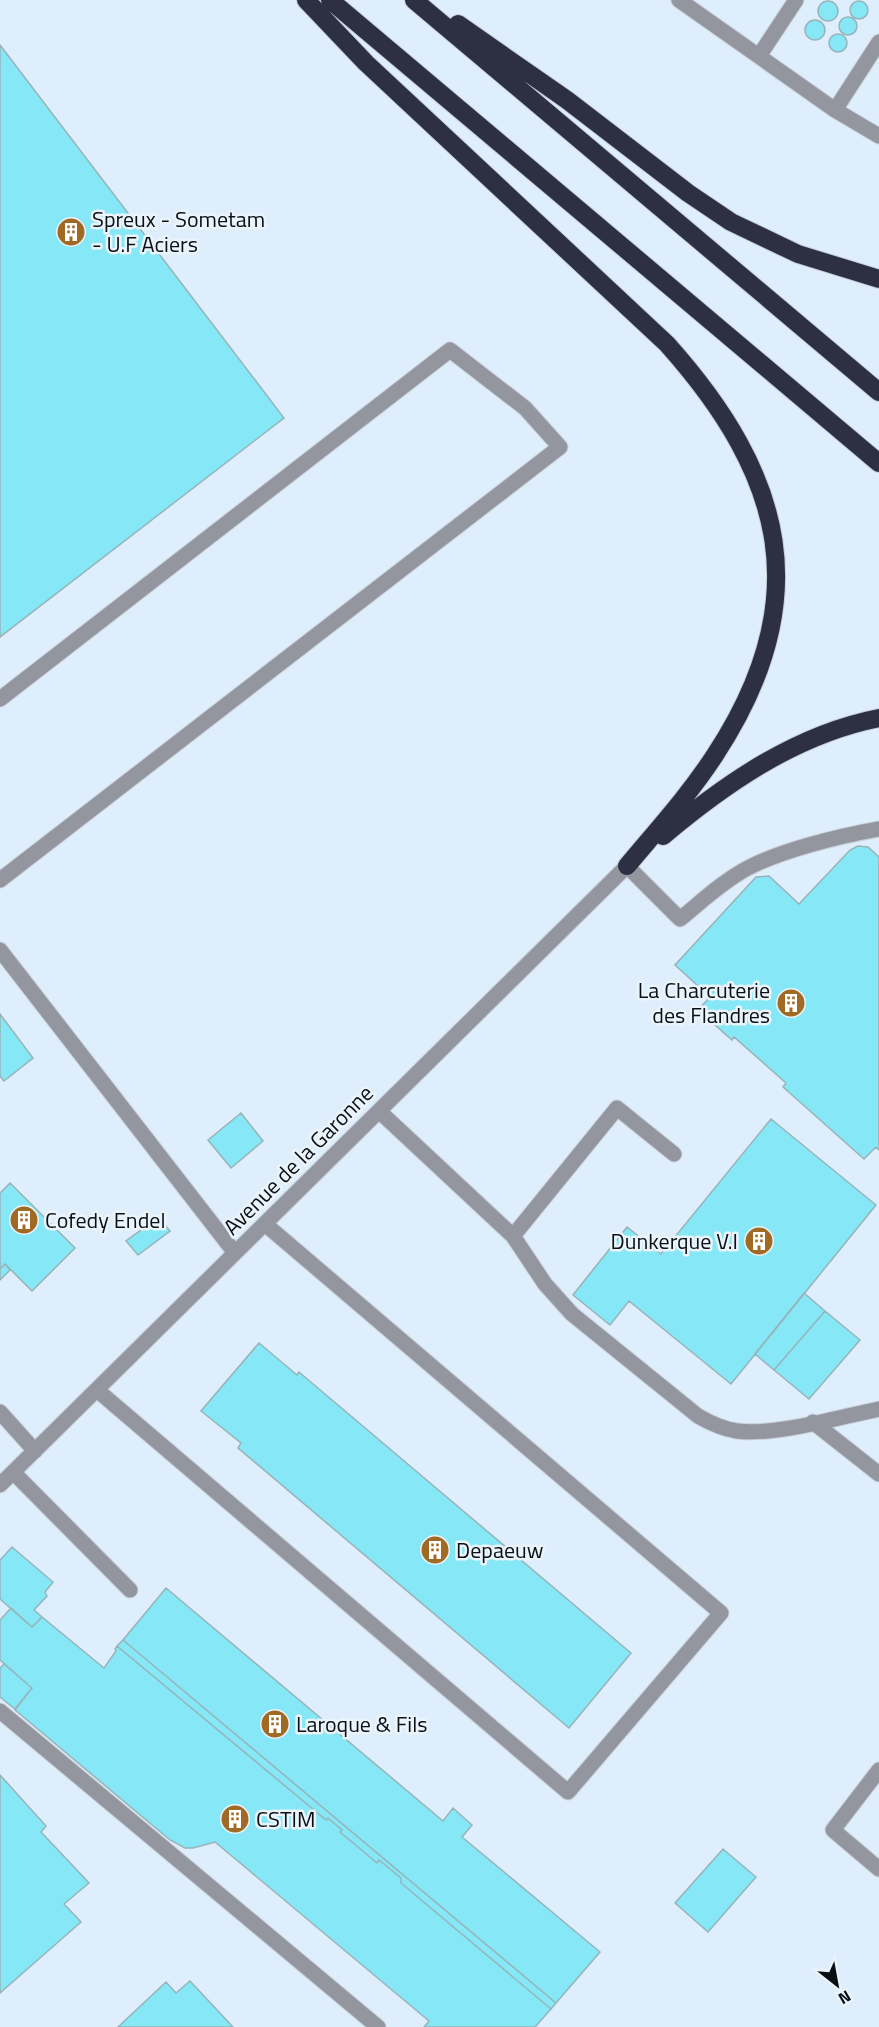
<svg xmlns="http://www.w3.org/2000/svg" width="879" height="2027" font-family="'Titillium Web',sans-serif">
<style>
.built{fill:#deeefc}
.building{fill:#86e7f6;stroke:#96b4b9;stroke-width:1.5}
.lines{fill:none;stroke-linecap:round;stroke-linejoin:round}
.minor-casing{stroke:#c8cfd6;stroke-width:17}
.highway-casing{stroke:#c8cfd6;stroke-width:20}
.minor{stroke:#93959f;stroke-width:15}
.highway{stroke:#2d3042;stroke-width:18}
.labels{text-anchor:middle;stroke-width:5;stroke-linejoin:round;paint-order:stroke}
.poi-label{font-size:22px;fill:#080f15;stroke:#ecf4fb;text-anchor:start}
.street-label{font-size:22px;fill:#080f15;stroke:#ecf4fb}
</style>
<rect width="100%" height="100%" fill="#ecf4fb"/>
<path class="built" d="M0 0H879V2027H0Z"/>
<path class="building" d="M818 11a10 10 0 1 1 20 0a10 10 0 1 1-20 0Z
M850 10a9 9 0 1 1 18 0a9 9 0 1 1-18 0Z
M839 26a9 9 0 1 1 18 0a9 9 0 1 1-18 0Z
M805 30a10 10 0 1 1 20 0a10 10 0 1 1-20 0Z
M829 43a9 9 0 1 1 18 0a9 9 0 1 1-18 0Z
M0 45 284 418 0 637Z
M858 846 868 847 879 857V1150L876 1147 864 1159 783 1087 786 1083 734 1037 732 1040 698 1010 710 997 675 965 756 877 769 876 799 904 850 850Z
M0 1014 33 1058 4 1081 0 1076Z
M241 1113 263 1141 231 1168 208 1140Z
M771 1119 876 1205 731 1384 629 1301 610 1325 573 1295 627 1227 661 1254Z
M10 1183 75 1248 32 1291 5 1264 0 1269V1193Z
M159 1217 170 1231 138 1255 126 1241Z
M5 1264 10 1270 0 1280V1269Z
M804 1293 825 1311 774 1370 755 1354Z
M825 1311 860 1340 809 1399 774 1370Z
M259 1343 297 1375 299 1372 631 1653 569 1728 238 1448 241 1443 201 1411Z
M12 1547 53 1582 45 1592 47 1596 34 1610 42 1617 32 1627 0 1599V1560Z
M166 1588 443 1821 453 1808 472 1825 462 1837 600 1952 556 2003 123 1640Z
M11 1608 32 1627 42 1617 104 1668 116 1651 115 1649 117 1646 326 1820 328 1818 342 1830 340 1832 377 1863 379 1860 401 1878V1883L551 2009 535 2027H424L429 2021 215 1842 193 1848H185L170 1840 15 1710 32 1688 0 1660V1620Z
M123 1640 556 2003 551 2009 401 1883V1878L379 1860 377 1863 340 1832 342 1830 328 1818 326 1820 117 1646Z
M4 1664 32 1688 15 1709 0 1697V1668Z
M0 1775 46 1826 41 1832 89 1883 64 1904 81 1922 0 1993Z
M723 1849 756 1877 708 1932 675 1903Z
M190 1981 233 2027H118L166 1982 176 1993Z"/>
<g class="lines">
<g class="minor-casing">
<path id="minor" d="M679 0 835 110 879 136
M759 56 796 0
M835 110 879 42
M0 699 450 350 525 408 560 447 0 880
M0 950 235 1253
M379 1111 513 1236 545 1284 572 1314 698 1416C710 1423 723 1429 737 1431 776 1436 839 1417 879 1409
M513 1236 617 1108 674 1154
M97 1390 568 1792 721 1613 265 1224
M0 1412 35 1451
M813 1422 879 1474
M13 1472 130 1590
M0 1485 627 866 680 919C701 902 722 882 746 869 781 850 840 836 879 829
M0 1711 378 2027
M879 1770 833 1830 879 1869"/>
</g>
<g class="highway-casing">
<path id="highway" d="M306 0 366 63 667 344C785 476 817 600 715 755 689 795 657 830 627 866
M330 0 879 463
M414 0 879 392
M458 24 567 100 688 193 731 222 798 254 879 279
M663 836C726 783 797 734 879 718"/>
</g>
<use href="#minor" class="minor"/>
<use href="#highway" class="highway"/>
</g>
<defs>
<g id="building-disc" transform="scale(1.5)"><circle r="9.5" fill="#a06a24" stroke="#ecf4fb"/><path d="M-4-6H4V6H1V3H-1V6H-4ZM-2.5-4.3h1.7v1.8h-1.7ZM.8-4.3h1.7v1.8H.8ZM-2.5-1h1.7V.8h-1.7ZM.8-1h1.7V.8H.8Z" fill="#fff"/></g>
</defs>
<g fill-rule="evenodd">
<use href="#building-disc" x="71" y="232"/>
<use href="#building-disc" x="791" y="1003"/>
<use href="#building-disc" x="24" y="1220"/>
<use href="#building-disc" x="759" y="1241"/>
<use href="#building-disc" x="435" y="1550"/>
<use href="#building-disc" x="275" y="1724"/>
<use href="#building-disc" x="235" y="1819"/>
</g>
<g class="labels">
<g class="poi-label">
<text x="92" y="227">Spreux - Sometam<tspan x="92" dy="25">- U.F Aciers</tspan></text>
<text x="770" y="998" text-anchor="end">La Charcuterie<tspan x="770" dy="25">des Flandres</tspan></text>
<text x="45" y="1228">Cofedy Endel</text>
<text x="738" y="1249" text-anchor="end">Dunkerque V.I</text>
<text x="456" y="1558">Depaeuw</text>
<text x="296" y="1732">Laroque &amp; Fils</text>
<text x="256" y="1827">CSTIM</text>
</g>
<g class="street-label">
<text transform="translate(298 1160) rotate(-45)" y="8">Avenue de la Garonne</text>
</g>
</g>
<g transform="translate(837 1985) rotate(149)" stroke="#ecf4fb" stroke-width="4.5" paint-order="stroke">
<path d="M0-4.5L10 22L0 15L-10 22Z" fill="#080f15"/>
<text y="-9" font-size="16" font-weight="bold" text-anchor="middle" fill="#080f15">N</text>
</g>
</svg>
